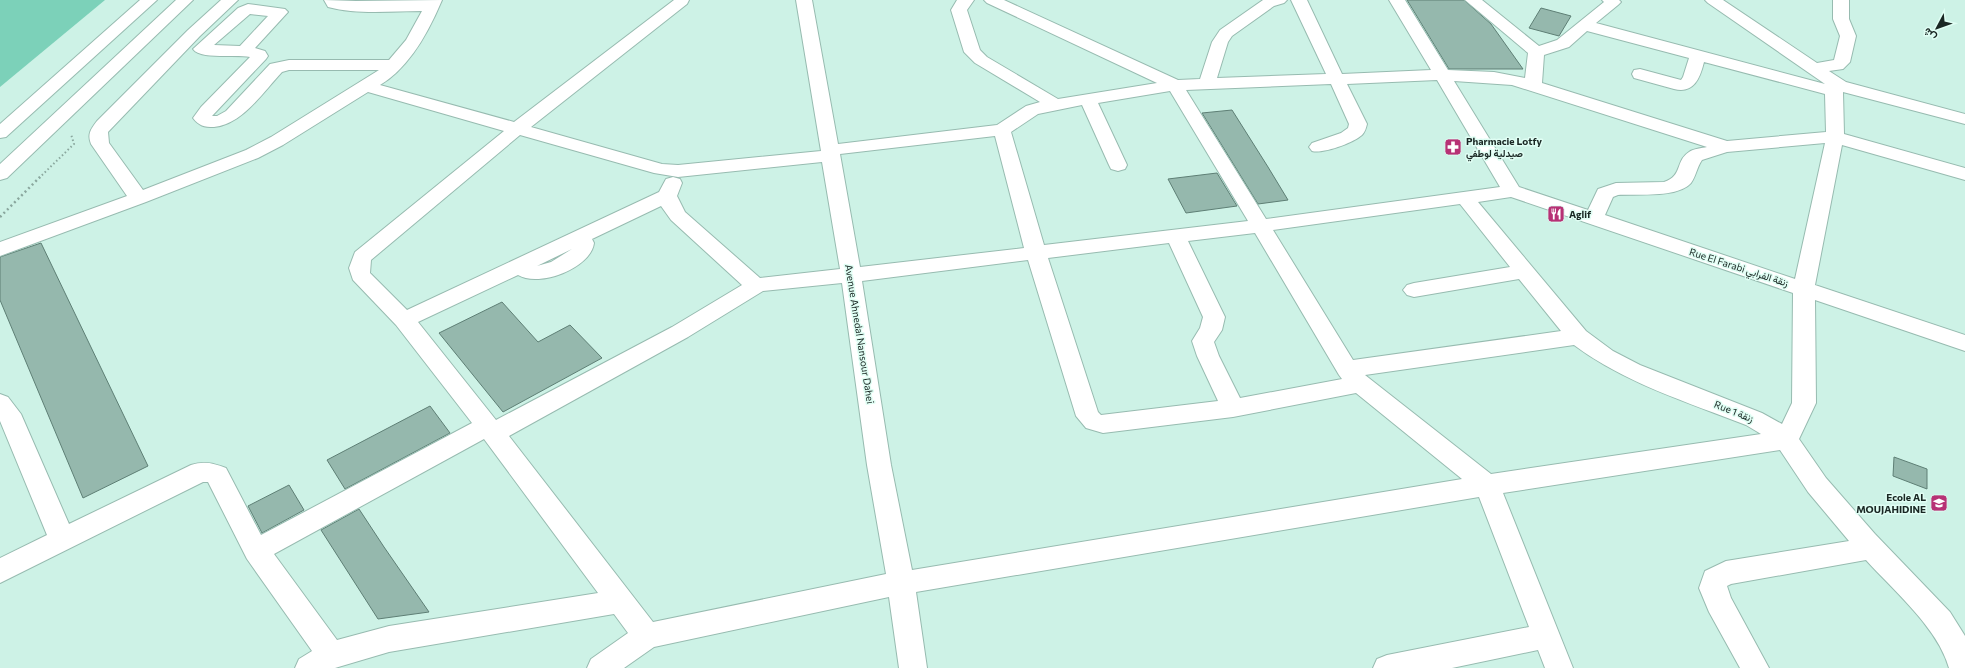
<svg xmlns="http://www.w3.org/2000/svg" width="1965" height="668" font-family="Commissioner,Vazirmatn,sans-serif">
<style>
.green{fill:#7cd1b9}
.building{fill:#95b8ad;stroke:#5e7f75}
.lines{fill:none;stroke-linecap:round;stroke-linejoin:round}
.minor-casing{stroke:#97bbb0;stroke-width:2}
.highway-casing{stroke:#97bbb0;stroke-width:2}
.path-far1{stroke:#8aa79e;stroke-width:2;stroke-dasharray:1.5 2.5;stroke-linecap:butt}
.path{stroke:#8aa79e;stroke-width:2.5;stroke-dasharray:2 3;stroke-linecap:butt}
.minor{fill:#fff;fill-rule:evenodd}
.highway{fill:#fff;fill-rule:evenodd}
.labels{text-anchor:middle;stroke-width:3;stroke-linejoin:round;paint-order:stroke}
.poi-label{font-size:10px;font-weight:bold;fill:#192723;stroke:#e0fef4;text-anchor:start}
.street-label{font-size:10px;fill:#192723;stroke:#e0fef4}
</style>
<rect width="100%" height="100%" fill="#cdf2e6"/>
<path class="green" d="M0 0H105L0 87Z"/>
<path class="building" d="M1407 0H1464L1491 24 1523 69H1449Z
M1541 8 1571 16 1559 36 1529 28Z
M1232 110 1268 167 1288 200 1258 204 1202 113Z
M1217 173 1237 206 1186 213 1168 179Z
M41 243 148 466 83 498 0 300V257Z
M502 302 538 342 570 325 602 358 503 412 439 333Z
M430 406 450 433 345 489 327 460Z
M1894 457 1927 469V489L1893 476Z
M289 485 304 510 262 533 248 506Z
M359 509 384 547 429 612 378 619 321 530Z"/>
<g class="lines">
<g class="minor-casing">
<path id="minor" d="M221 0H238L200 36 108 132 109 143 143 190 246 150 271 137 379 70H289L282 72C264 91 242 125 214 127 204 127 199 126 193 118L201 107 250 57C236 54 200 60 193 49L238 8 248 4 285 9 288 12 255 48 265 51 268 56 266 59 212 116H217L226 111 270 64 289 60H389L406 40 422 11C392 11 357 15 328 7L324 0 356 1 442 0C429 31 410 67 380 85L514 122 674 0H689L687 4 531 127 662 164 678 165 821 151 796 0H812L838 144 997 125 1026 106 1040 102 975 63 964 52 951 10 957 0H974L967 10 980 50 987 57 1058 99 1157 83 987 3 984 0H1004L1178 80 1200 79 1212 42 1220 30 1263 0H1287L1284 3 1274 6 1232 36 1228 42 1217 78 1326 74 1291 0H1307L1342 74 1431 70 1389 0H1405L1448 70 1494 72 1525 78 1528 53 1465 0H1482L1539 46 1557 40 1604 2 1602 0H1619L1621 2 1618 5 1596 23 1825 84 1708 3 1705 0H1723L1817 63 1834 60 1840 36 1833 19V0H1849V19L1856 36 1850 62 1843 69 1829 71 1846 82 1965 114V124L1843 92 1844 134 1965 168V180L1842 145 1815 285 1965 335V351L1815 300 1816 403 1799 439 1826 478 1875 534 1950 612 1965 636V668H1949C1938 628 1894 591 1866 560L1731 584 1727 586 1731 598 1769 668H1740L1709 612 1699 588 1705 571 1726 561 1849 541 1808 492 1780 450 1503 493 1573 668H1545L1538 650 1452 668H1373L1377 659 1387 655 1529 627 1479 497 916 592 927 668H899L889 597 654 647 624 668H587L591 659 628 633 614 614 389 652 335 668H295L299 659 312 651 247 559 208 482H203L0 583V558L47 535 0 421V394L8 397 21 414 69 524 191 465C204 461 213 463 226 468L261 535 472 423 396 325 353 280 349 268 355 252 504 131 368 92 283 145 258 158 146 202 0 256V242L127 196 91 144C87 134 91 129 97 121L188 30ZM250 14 268 16 240 46 214 45ZM1587 31 1689 58 1683 77 1681 80 1640 69 1634 70 1632 74 1634 78 1674 89C1694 94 1700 78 1704 62L1825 94 1826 132 1727 141 1542 83 1544 55 1569 47ZM1437 80 1500 187 1266 219 1186 90 1331 84 1349 124 1348 128 1341 133 1312 143 1309 147 1312 151C1323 154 1353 143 1362 135 1365 132 1366 128 1367 124L1347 84ZM1454 81 1512 85 1707 147C1702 148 1693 149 1689 152 1675 161 1683 176 1664 182L1616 183 1598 189 1588 210 1519 187ZM1170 91 1248 221 1044 245 1011 132 1038 114 1082 105 1109 165 1111 169 1118 171 1125 169 1127 165 1098 103ZM520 135 654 173 678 177 822 162 840 269 760 278 685 212 677 196 682 183 680 179 673 177 666 179 659 192 407 310 370 273 371 260ZM995 136 1024 248 860 267 840 154ZM1825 143 1795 279 1605 215 1613 197 1618 195C1637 194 1678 198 1691 183 1696 176 1697 167 1702 160L1727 152ZM1511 197 1793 293 1792 403 1782 424 1762 413 1640 365 1613 351 1586 331 1478 202ZM1460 204 1510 267 1414 283 1407 285 1403 290 1407 295 1414 297 1519 279 1561 331 1353 360 1273 230ZM661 206 671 220 742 285 672 327 496 420 418 322 518 275C539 288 591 268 594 243L592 239ZM1255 233 1339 375 1342 379 1240 398 1219 356 1214 342 1222 330 1225 317 1188 241ZM1169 243 1203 317 1200 328 1192 341 1197 356 1218 401 1101 415 1098 412 1048 258ZM572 249 551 262 537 266ZM1028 260 1076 416 1086 428 1103 433 1233 417 1356 393 1462 479 912 570 891 465 862 281ZM842 283 867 465 886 574 653 622 509 436 688 337 763 291ZM1574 345C1625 383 1687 402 1746 425L1761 434 1491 474 1365 375ZM484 439 598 593 389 626 337 640 274 554Z"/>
</g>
<g class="highway-casing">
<path id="highway" d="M140 0H157L6 137 0 138V124Z
M176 0H193L7 178 0 180V164Z"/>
</g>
<path class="path-far1" d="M39 178 74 144 71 134"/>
<path class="path" d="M0 217 40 177"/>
<use href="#minor" class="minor"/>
<use href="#highway" class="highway"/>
</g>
<defs>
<g id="pharmacy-square" transform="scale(0.9)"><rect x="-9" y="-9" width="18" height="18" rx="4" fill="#b73175" stroke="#e0fef4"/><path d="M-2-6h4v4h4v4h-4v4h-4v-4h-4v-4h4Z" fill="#fff"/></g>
<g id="restaurant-square" transform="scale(0.9)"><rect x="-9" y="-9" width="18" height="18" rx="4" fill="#b73175" stroke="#e0fef4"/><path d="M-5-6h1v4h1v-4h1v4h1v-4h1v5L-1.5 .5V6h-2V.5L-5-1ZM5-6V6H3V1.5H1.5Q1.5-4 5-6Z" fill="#fff"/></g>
<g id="school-square" transform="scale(0.9)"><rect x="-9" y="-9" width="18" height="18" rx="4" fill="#b73175" stroke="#e0fef4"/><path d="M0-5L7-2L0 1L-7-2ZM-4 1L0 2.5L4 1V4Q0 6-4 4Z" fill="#fff"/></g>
</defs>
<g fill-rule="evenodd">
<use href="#pharmacy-square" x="1453" y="147"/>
<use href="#restaurant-square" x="1556" y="214"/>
<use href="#school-square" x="1939" y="503"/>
</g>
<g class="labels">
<g class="poi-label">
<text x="1466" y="145">Pharmacie Lotfy<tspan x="1466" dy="12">صيدلية لوطفي</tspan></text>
<text x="1569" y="218">Aglif</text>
<text x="1926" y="501" text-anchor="end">Ecole AL<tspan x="1926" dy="12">MOUJAHIDINE</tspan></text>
</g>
<g class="street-label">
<text transform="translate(1739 267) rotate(18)" y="4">Rue El Farabi زنقة الفرابي</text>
<text transform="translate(860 334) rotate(81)" y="4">Avenue Ahnedal Nansour Dahei</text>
<text transform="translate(1734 411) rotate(22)" y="4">Rue 1 زنقة</text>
</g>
</g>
<g transform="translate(1937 28) rotate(229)" stroke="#e0fef4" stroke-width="3" paint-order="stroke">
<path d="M0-3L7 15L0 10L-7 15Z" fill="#192723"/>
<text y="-6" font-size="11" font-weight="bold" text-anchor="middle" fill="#192723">ش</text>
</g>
</svg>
